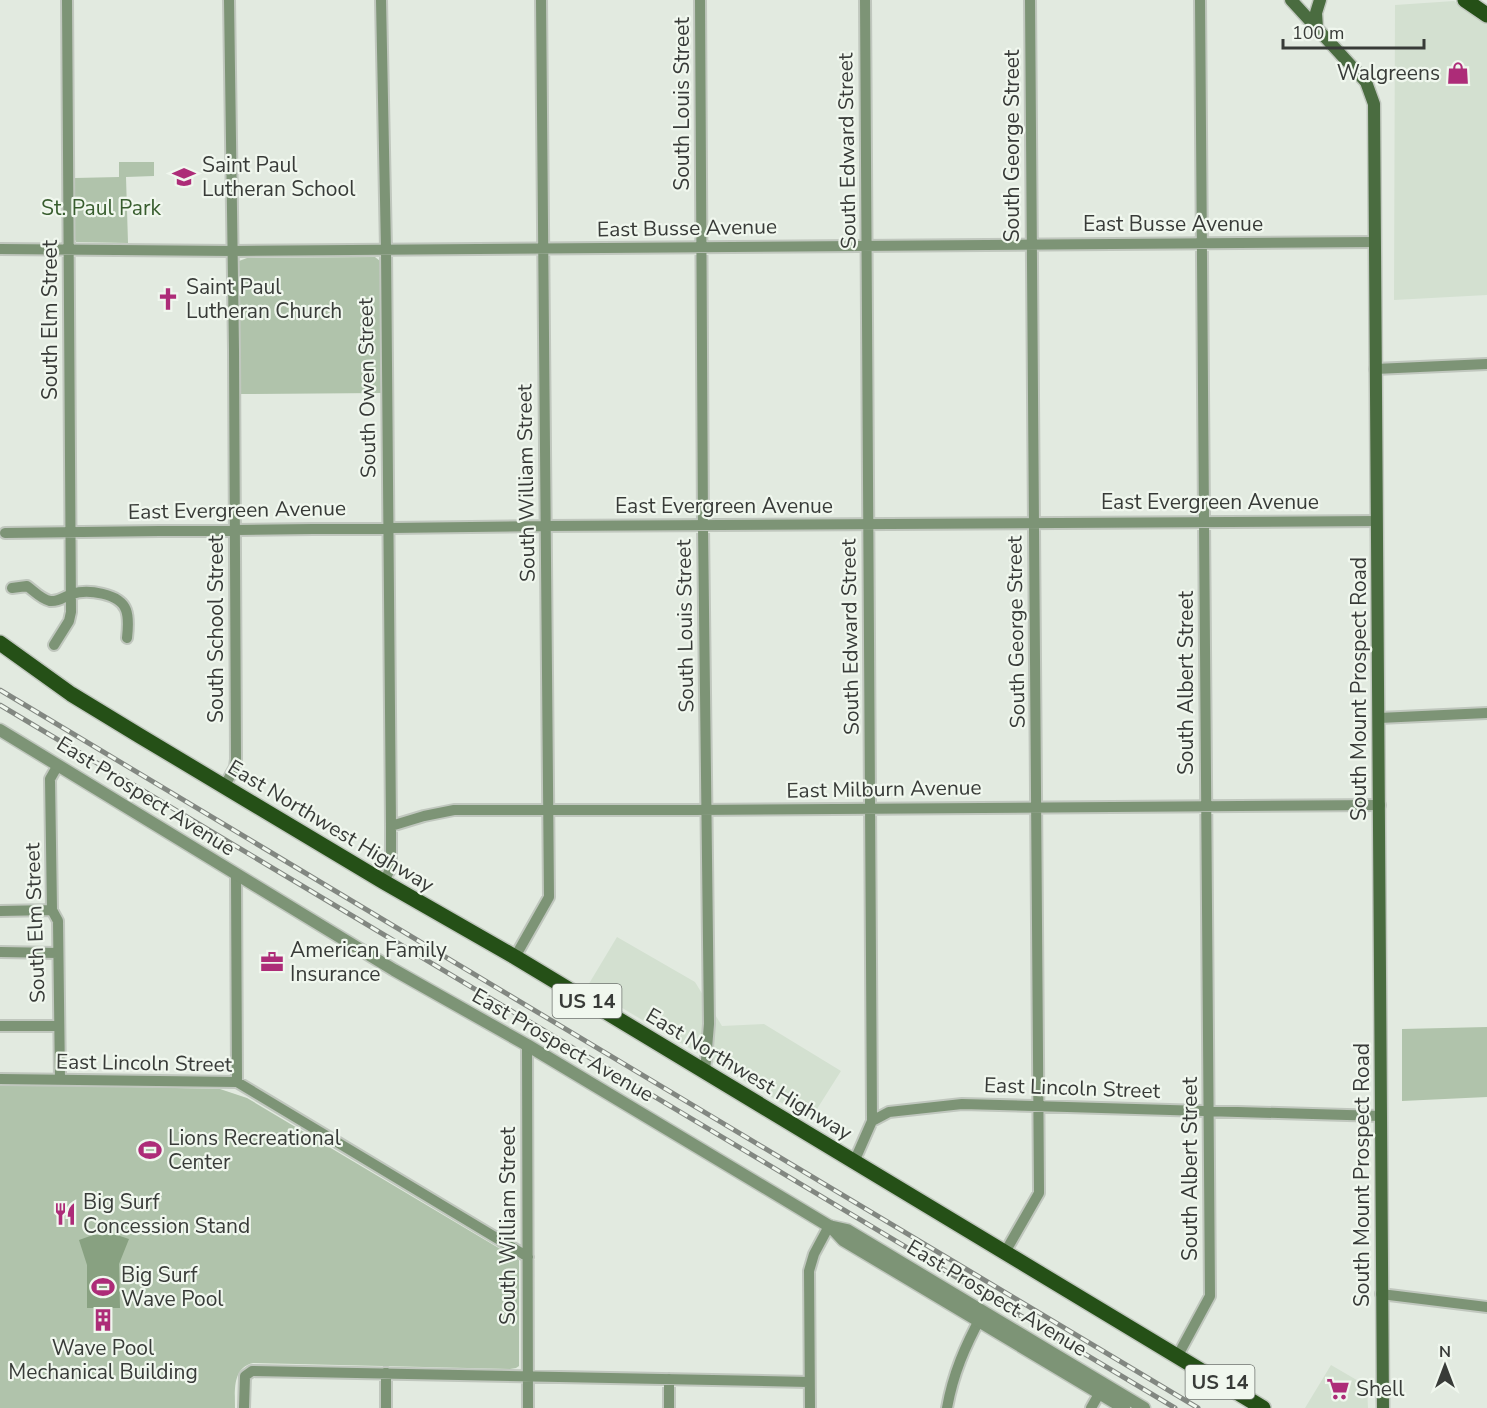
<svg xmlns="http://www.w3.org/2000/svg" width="1487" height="1408" font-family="'Nunito Sans',sans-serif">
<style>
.built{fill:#d3e0d0}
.green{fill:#b0c3ab}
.water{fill:#88a181}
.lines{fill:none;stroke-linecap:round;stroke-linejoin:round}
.minor-casing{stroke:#c0c7be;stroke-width:14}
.tertiary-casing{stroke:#c0c7be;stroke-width:15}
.secondary-casing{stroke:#c0c7be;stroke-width:15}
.primary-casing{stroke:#c0c7be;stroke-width:18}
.minor{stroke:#7d9476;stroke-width:10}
.tertiary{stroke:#7d9476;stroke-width:12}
.secondary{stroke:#4a6c40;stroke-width:12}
.primary{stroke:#255017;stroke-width:15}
.rail-casing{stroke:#828781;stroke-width:5}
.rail{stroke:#f0f7ee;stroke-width:3;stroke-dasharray:9;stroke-linecap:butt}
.labels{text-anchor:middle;stroke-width:4.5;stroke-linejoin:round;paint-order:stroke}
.shield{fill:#f0f7ee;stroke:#6f736f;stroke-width:1.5}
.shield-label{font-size:20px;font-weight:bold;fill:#383b38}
.poi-label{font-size:21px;fill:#383b38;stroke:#f0f7ee;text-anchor:start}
.street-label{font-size:21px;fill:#383b38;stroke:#f0f7ee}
.park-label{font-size:21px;fill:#385d2e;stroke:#f0f7ee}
</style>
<rect width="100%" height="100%" fill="#e2eae0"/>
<path class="built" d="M1454 1 1487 21V295L1394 300 1395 5Z
M617 937 695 982 722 1026 764 1024 841 1071 810 1120 587 987Z
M1331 1365 1367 1386 1368 1408H1305Z"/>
<path class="green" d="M119 162H154V176L126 177 128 243 76 242 74 237 75 178 119 177Z
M375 257 380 261 381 393 240 394 239 261 247 258Z
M1487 1027V1097L1402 1101V1029Z
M0 1084 220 1089 247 1098 519 1260V1366L516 1368 510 1369 253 1363C232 1368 235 1391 235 1408H0Z"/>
<path class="water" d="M93 1235H117L129 1239 119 1264 120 1308H87V1265L79 1240Z"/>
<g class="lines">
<g class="minor-casing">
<path id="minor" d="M381 0 386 249 391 826V867L384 882
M700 0 703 526 709 1024 705 1072
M0 249 233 251 1375 242
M1375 369 1487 364
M5 533 545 526 1377 521
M12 588 27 586C34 591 41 599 50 601 60 602 64 596 72 594 87 589 120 593 126 610 129 618 128 629 127 638
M54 645 69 621 71 612 67 0
M1379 718 1487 713
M58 765 50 779 52 910 58 921 60 1080
M224 787 235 767 236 759 234 350 229 0
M391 826 424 816 454 810H693L1380 805
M236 875 237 1082
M0 911 52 910
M0 952 58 953
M515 957 549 897 541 0
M0 1026H59
M527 1045 528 1408
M0 1079 237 1082 528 1257
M872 1121 889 1112 962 1104 1381 1116
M854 1162 872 1121 865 0
M1004 1254 1039 1193V1188L1030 0
M1381 1294 1487 1307
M1177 1357 1210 1296 1200 0
M386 1373V1408
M669 1379V1408
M244 1408 245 1376 252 1371 809 1382
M810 1408 809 1271 814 1254 829 1226
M947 1408C953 1374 965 1346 982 1315
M1091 1408 1103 1387"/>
</g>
<g class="tertiary-casing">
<path id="tertiary" d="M0 730 394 970 527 1045 829 1226 847 1230 1144 1408
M830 1226 843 1240 1124 1408"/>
</g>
<g class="secondary-casing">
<path id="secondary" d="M1291 0 1366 82 1374 104 1383 1408
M1317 28 1316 13 1320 0"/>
</g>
<g class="primary-casing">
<path id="primary" d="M1465 0 1487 15
M0 643 71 694 140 736 384 882 515 957 1263 1408"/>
</g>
<use href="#minor" class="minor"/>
<use href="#tertiary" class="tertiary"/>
<use href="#secondary" class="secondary"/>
<use href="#primary" class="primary"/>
<g class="rail-casing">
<path id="rail" d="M0 690 1198 1408
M0 705 1175 1408"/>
</g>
<use href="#rail" class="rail"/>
</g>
<defs>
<g id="shop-bare" transform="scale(1.8)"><path d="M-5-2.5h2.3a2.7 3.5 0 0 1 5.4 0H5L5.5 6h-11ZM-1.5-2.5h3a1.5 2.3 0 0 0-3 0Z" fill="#ad2c78" stroke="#f0f7ee" stroke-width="2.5" paint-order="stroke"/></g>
<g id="school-bare" transform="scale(1.8)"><path d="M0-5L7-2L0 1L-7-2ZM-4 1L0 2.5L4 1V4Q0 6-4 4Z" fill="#ad2c78" stroke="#f0f7ee" stroke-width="2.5" paint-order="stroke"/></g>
<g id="church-bare" transform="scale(1.8)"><path d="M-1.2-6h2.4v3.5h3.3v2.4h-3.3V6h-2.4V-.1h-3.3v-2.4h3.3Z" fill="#ad2c78" stroke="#f0f7ee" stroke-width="2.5" paint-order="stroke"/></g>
<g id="office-bare" transform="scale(1.8)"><path d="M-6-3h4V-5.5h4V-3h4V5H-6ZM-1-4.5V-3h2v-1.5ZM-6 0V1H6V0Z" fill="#ad2c78" stroke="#f0f7ee" stroke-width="2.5" paint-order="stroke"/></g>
<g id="stadium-bare" transform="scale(1.8)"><path d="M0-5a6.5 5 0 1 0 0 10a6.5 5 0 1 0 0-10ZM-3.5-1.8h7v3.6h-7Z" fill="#ad2c78" stroke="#f0f7ee" stroke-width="2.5" paint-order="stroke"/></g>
<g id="restaurant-bare" transform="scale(1.8)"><path d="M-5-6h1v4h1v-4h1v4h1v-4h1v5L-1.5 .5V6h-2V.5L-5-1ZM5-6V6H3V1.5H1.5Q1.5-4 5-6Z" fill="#ad2c78" stroke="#f0f7ee" stroke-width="2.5" paint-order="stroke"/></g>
<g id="building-bare" transform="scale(1.8)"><path d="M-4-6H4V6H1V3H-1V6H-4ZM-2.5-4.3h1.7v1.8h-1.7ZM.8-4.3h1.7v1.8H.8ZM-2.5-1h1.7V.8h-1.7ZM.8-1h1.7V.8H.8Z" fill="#ad2c78" stroke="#f0f7ee" stroke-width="2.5" paint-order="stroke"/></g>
<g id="supermarket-bare" transform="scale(1.8)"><path d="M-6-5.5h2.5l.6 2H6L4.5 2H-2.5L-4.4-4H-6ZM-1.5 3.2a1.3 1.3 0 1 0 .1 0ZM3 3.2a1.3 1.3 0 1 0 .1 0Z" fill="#ad2c78" stroke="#f0f7ee" stroke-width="2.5" paint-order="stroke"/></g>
</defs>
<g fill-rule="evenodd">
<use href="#shop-bare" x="1458" y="73"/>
<use href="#school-bare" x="184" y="177"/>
<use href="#church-bare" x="168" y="299"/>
<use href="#office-bare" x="272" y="962"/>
<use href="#stadium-bare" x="150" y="1150"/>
<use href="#restaurant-bare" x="65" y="1214"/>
<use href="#stadium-bare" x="103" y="1287"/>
<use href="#building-bare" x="103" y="1320"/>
<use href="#supermarket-bare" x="1338" y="1389"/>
</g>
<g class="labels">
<g class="shield">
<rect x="552.5" y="984" width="69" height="34" rx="4.5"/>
<rect x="1185.5" y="1365" width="69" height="34" rx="4.5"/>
</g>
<g class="shield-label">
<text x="587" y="1008">US 14</text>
<text x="1220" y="1389">US 14</text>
</g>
<g class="poi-label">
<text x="1440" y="80" text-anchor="end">Walgreens</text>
<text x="202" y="172">Saint Paul<tspan x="202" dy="24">Lutheran School</tspan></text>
<text x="186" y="294">Saint Paul<tspan x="186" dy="24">Lutheran Church</tspan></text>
<text x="290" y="957">American Family<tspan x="290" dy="24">Insurance</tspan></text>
<text x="168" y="1145">Lions Recreational<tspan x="168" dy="24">Center</tspan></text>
<text x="83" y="1209">Big Surf<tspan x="83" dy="24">Concession Stand</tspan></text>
<text x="121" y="1282">Big Surf<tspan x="121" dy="24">Wave Pool</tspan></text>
<text x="103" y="1355" text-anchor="middle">Wave Pool<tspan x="103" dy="24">Mechanical Building</tspan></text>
<text x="1356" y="1396">Shell</text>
</g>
<g class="street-label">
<text transform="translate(682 104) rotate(-90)" y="7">South Louis Street</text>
<text transform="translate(1012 146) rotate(-90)" y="7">South George Street</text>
<text transform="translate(847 151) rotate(-91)" y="7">South Edward Street</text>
<text x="1173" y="231">East Busse Avenue</text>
<text transform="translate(687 228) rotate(-1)" y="7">East Busse Avenue</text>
<text transform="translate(50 320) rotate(-90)" y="7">South Elm Street</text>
<text transform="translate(367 388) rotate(-91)" y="7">South Owen Street</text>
<text transform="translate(526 483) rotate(-91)" y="7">South William Street</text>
<text x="1210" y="509">East Evergreen Avenue</text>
<text x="724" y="513">East Evergreen Avenue</text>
<text transform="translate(237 510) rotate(-1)" y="7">East Evergreen Avenue</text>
<text transform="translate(685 626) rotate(-91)" y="7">South Louis Street</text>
<text transform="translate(216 629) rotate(-90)" y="7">South School Street</text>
<text transform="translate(1016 632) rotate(-91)" y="7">South George Street</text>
<text transform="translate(850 637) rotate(-91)" y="7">South Edward Street</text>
<text transform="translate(1186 683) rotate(-90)" y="7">South Albert Street</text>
<text transform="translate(1359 689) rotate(-90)" y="7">South Mount Prospect Road</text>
<text transform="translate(884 789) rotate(-1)" y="7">East Milburn Avenue</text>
<text transform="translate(146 796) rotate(32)" y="7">East Prospect Avenue</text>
<text transform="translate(331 826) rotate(31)" y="7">East Northwest Highway</text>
<text transform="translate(35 923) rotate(-92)" y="7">South Elm Street</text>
<text transform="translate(563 1045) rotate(30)" y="7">East Prospect Avenue</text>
<text transform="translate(144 1063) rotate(1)" y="7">East Lincoln Street</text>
<text transform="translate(749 1074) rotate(31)" y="7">East Northwest Highway</text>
<text transform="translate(1072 1088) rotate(2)" y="7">East Lincoln Street</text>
<text transform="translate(1190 1169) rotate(-90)" y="7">South Albert Street</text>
<text transform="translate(1362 1175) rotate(-90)" y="7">South Mount Prospect Road</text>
<text transform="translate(508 1226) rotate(-90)" y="7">South William Street</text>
<text transform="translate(997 1298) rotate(31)" y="7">East Prospect Avenue</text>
</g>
<g class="park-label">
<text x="101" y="215">St. Paul Park</text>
</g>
</g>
<g transform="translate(1445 1366)" stroke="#f0f7ee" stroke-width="4.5" paint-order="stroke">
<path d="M0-4.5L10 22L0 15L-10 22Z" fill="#383b38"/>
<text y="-9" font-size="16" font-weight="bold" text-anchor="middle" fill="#383b38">N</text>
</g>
<path d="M1283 39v9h141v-9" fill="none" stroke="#383b38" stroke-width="3"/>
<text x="1292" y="39" font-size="18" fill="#383b38" stroke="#f0f7ee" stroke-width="4.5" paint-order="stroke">100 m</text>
</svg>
